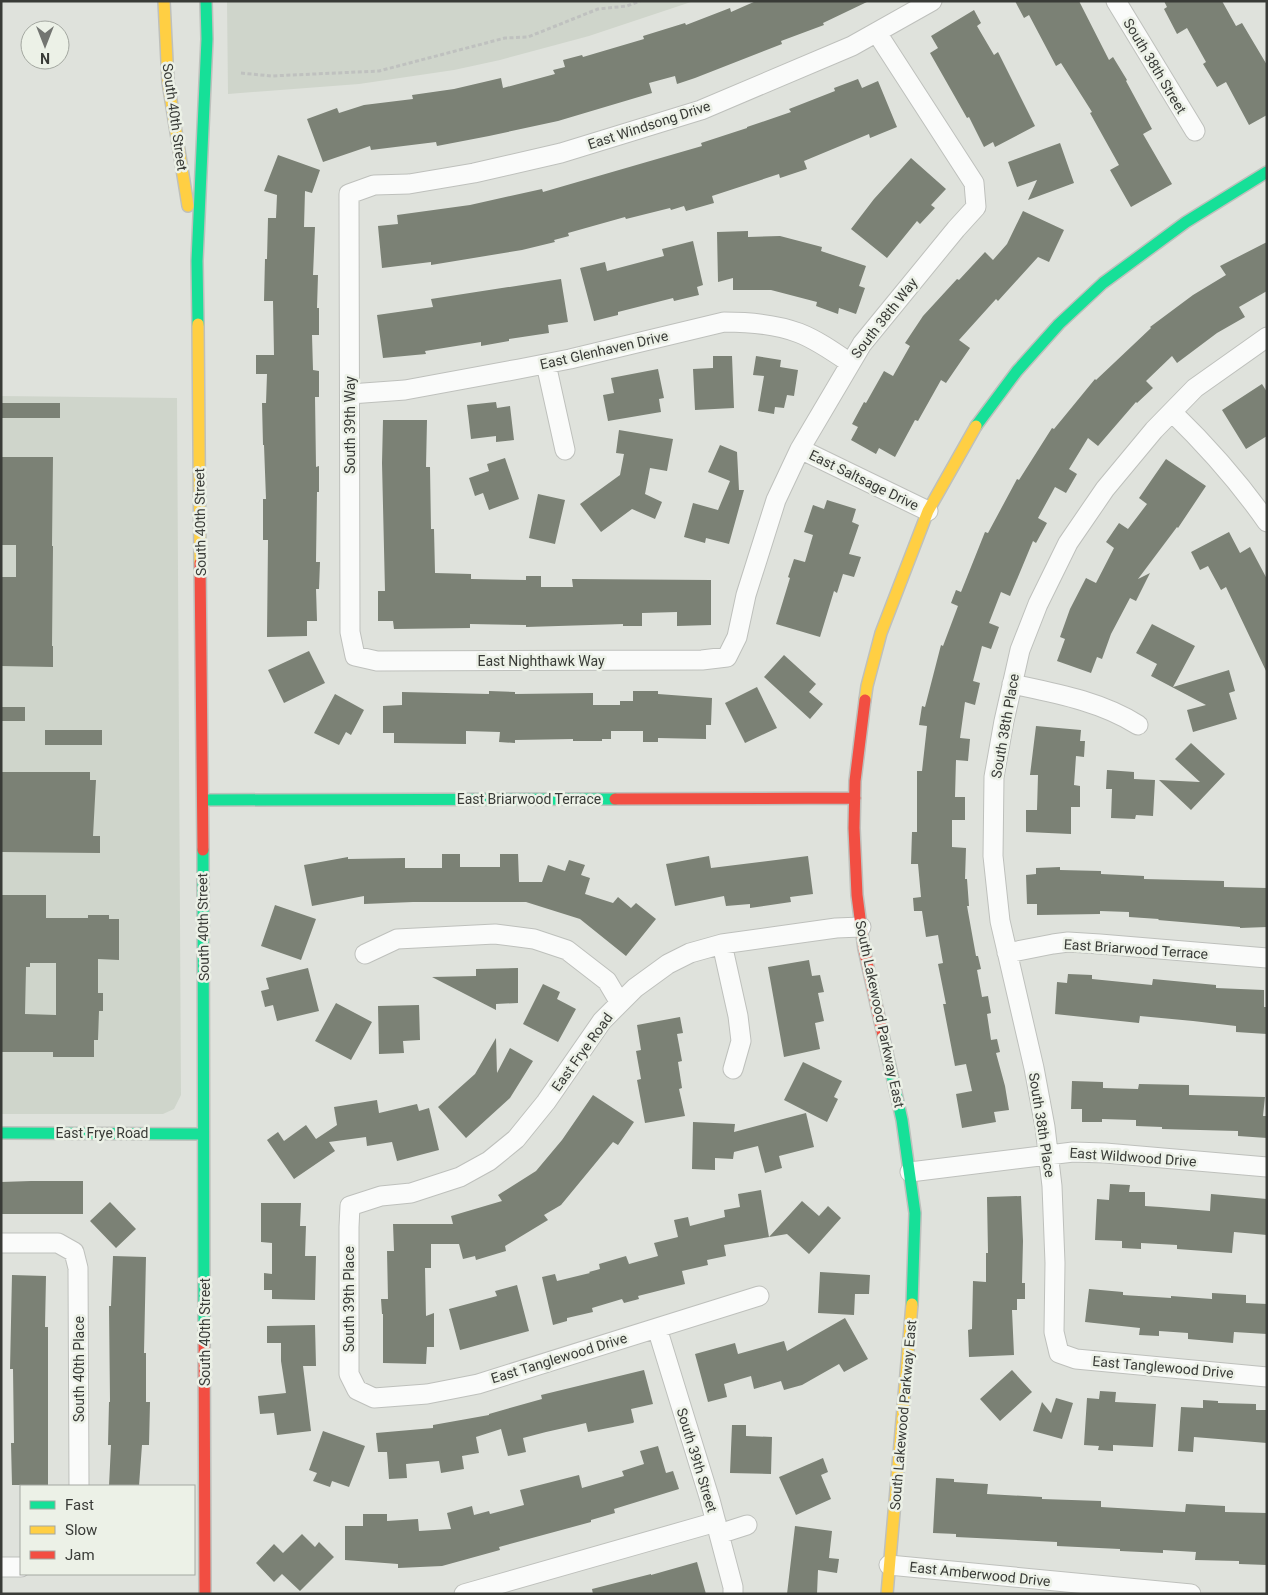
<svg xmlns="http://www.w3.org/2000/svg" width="1268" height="1595" font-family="Roboto,sans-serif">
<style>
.built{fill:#cfd5cb}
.building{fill:#7b8175;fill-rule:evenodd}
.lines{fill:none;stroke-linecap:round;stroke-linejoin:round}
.street-casing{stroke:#bec0bc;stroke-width:21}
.fast-casing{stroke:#bec0bc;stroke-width:14}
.slow-casing{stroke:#bec0bc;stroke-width:14}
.jam-casing{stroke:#bec0bc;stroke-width:14}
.path{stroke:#bfc1bf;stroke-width:3;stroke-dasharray:4 2.5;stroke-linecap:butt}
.street{stroke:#fafbfa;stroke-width:19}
.fast{stroke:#16e098;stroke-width:11}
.slow{stroke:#ffcf43;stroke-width:11}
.jam{stroke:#f24e42;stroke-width:11}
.labels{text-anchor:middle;stroke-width:5;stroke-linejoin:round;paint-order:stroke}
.street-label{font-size:14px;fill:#393b37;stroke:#ecf1e7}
</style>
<rect width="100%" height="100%" fill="#dfe2dc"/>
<path class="built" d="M227 1H694L589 36 500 60 454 70 359 84 228 94Z
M1 396 177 398 181 1095 174 1109 163 1114H1Z"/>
<path class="building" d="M756 1H869L823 23 824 25 781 41 782 44 695 78 677 84 675 76 649 83 652 93 558 121 489 136 437 146 436 142 371 150 370 146 323 162 307 119 337 108 339 113 364 105 413 99 412 95 454 89 501 78 503 88 555 74 553 70 565 67 563 60 582 55 583 57 644 39 643 36 685 23 686 25 730 8 731 12Z
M1015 1H1079L1109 60 1113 57 1127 80 1126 81 1152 129 1143 134 1172 184 1131 207 1110 170 1119 165 1090 113 1092 112 1061 63 1056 66 1029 15 1024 18Z
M1164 1H1222L1236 26 1242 23 1267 65V115L1249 125 1226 82 1217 87 1203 64 1206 62 1187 28 1177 34 1164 9 1167 7Z
M974 10 981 23 977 26 994 55 998 52 1035 126 995 147 993 142 984 147 969 117 967 118 930 53 938 48 931 36Z
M858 79 862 88 878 81 897 127 870 138 869 134 804 161 807 169 780 178 779 174 712 196 714 203 686 211 684 206 671 210 670 208 626 219 625 217 568 233 569 236 554 240 555 242 522 250 431 265V262L382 268 378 226 398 224 397 215 470 205 542 189 543 192 702 146 701 143 747 128V127L791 112 789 109 835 91 834 88Z
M1060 143 1074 183 1028 200 1037 180 1017 187 1008 162Z
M278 155 320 170 312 193 305 191 304 227H315L313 275H318L317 308H319V335H312L313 370 319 371V397H315L316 467 319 466V492H317L316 562H320L319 589H316L317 621H307V636L267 637 268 540H263V499H266L264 445H263L262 403H266L267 374H256V355H274L273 301H264L265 259H267L268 218H276L277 195 264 191Z
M911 158 946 189 931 205 935 208 920 224 917 221 887 258 851 229 874 199Z
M1023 211 1064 230 1049 262 1038 257 998 301 996 299 959 340 970 348 946 383 941 380 918 421 915 420 895 457 879 448 876 454 851 440 858 427 852 424 864 402 866 403 884 371 893 376 910 346 905 343 923 316 957 279 959 280 985 252 993 260 1007 244Z
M748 231V237L780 236 822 247 821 251 866 266 859 286 865 288 856 314 839 308 838 314 816 306 817 302 771 290H733V278L718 282 717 232Z
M693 241 703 285 697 287 699 295 674 301 673 298 618 312V315L594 321 580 268 605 262 607 271 664 256 662 249Z
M1267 242V291L1239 307 1245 317 1217 333 1177 363 1172 356 1146 381 1153 388 1137 403 1136 402 1098 446 1088 438 1069 469 1077 474 1066 493 1055 487 1038 518 1047 523 1036 543 1033 541 1010 596 1001 592 989 623 999 627 991 649 982 646 973 681 980 683 975 705 965 702 960 738 970 739 968 761 956 760 955 797H965V820H952V847L966 848 965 879H967L969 906H967L976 956H978L981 969 977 970 982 997 988 996 991 1013 987 1014 991 1040 997 1039 1000 1052 996 1053 1005 1086 1009 1110 994 1112 996 1122 962 1128 956 1094 972 1091 966 1064 955 1066 943 1004H946L938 964 943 963 938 935 926 937 922 911H914L913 898 921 897 918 864H911L912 832H917V771H922L927 726 919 725 922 706 925 707 941 645 943 646 958 606 951 603 956 590 961 592 985 532 988 533 1017 479 1019 480 1052 428 1054 429 1095 379 1096 380 1151 328 1150 327 1193 295 1226 275 1220 266Z
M561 279 568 322 548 325 549 333 509 339V341L481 346V342L425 351 426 354 383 358 377 315 433 307 431 299Z
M713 356H732L734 408 695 410 693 369 713 368Z
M756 356 781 360 780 367 798 370 794 396 787 395 784 408 775 407 774 414 758 411 764 376 753 375Z
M658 369 664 398 659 399 661 412 608 421 603 395 614 393 611 378Z
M1262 384 1267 392V436L1246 449 1222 410Z
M496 402 497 408 510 406 514 440 496 442V436L471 439 467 405Z
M1 403H60V418H1Z
M383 420H427L426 467H430L431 529H434L435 573 471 574V579L526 580V576H541V587H573L572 579 711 580V625L677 626V612L642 613V626H623V624L526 627V625L470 624V628L394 629 393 621H378V591H385L382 463Z
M619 430 673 439 667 471 650 468 645 494 662 502 655 519 632 509 601 532 580 504 620 475 624 454 616 453Z
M720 445 737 452 739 490H744L729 544 706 538 705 543 684 537 693 503 718 510 730 481 708 472Z
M1 457H53L52 546H53L52 646H53V667L1 666V577H16V545H1Z
M505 458 519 499 489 510 483 493 475 496 469 478 489 471 487 464Z
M1166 459 1206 486 1178 528 1177 527 1138 579 1150 573 1136 601 1130 598 1111 634 1102 659 1097 657 1091 673 1057 661 1065 639 1060 637 1070 609 1086 578 1096 583 1114 548 1106 542 1119 523 1128 529 1147 504 1139 498Z
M538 494 565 500 555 544 529 538Z
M827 500 856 509 852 522 859 525 849 554 861 557 854 577 843 574 837 593 834 591 820 637 776 624 790 578 788 577 794 559 805 562 813 535 804 532 813 505 824 509Z
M1229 532 1240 553 1250 547 1267 579V673L1226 587 1221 590 1208 566 1200 570 1191 552Z
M1152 624 1195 646 1173 687 1229 670 1235 691 1229 693 1237 719 1193 732 1187 710 1206 705 1151 676 1157 664 1136 653Z
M309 651 325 683 284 703 268 670Z
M784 655 816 684 809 692 823 704 810 719 764 677Z
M757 687 777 728 745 743 725 703Z
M489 691 515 692V694L593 693V705H620V701H633V691H658V694L712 698 711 725H706V739L658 738V742H643V731H611V739H602V741H573V739L515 740V743L499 742 500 732 466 731V744L394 743V733H383V706L402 705V692L489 694Z
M335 694 364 710 351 735 346 732 339 745 314 733Z
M1 707H25V721H1Z
M1036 726 1081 730 1080 741H1085L1084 757 1076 756 1074 785 1080 786V807H1071V834L1026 832V810H1037L1038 775H1030Z
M45 730H102V745H45Z
M1191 743 1225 774 1191 810 1159 780 1200 782 1175 759Z
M1107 770 1134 772V779L1155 780 1153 816 1136 815 1135 819 1111 818 1112 789H1106Z
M1 772H90V780H96L93 836H100V853L1 852Z
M442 854H460V867H500V854H518L519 882H542L548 865 565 871 569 860 585 865 581 875 590 878 585 894 613 903 618 897 631 908 636 903 656 919 626 956 580 919 526 902H413L364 904V896L312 906 304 865 348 857V859L405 858V868H442Z
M709 856 711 868 808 856 813 894 790 897 791 902 750 908V904L726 906 724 896 675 906 666 864Z
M1060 867V870L1101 871V874L1144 876V879L1224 881V887L1267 888V927L1240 928V927L1158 920 1159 919 1129 917V912L1100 911V914L1037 915V904H1027L1026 875 1036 874V868Z
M1 895H46V918H88V915H109V919H119V960L98 959V993H103V1011H99L98 1040H94V1057H53V1052H1ZM30 963H56V1015L25 1014 26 967H30Z
M275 905 316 919 301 960 261 946Z
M809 960 812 976 820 975 824 992 818 993 824 1021 815 1023 820 1049 784 1057 768 967Z
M308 968 319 1011 277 1021 273 1005 265 1007 261 991 269 989 266 978Z
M518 968V1003L496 1004V1010L432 977 476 976V969Z
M1068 974 1092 975V979L1152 985 1153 979 1216 985V988L1264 990V1007H1267V1034L1236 1032V1026L1193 1021 1140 1016 1139 1023 1055 1014 1057 982 1067 983Z
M543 984 560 992 557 999 576 1009 558 1042 523 1024Z
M336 1003 372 1022 351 1060 315 1041Z
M419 1005 420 1040 403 1041 404 1053 379 1054 378 1006Z
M680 1017 683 1033 677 1034 682 1061 678 1062 682 1088 679 1089 685 1116 645 1123 637 1080 641 1079 636 1051 641 1050 637 1025Z
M496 1038 497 1073 510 1048 533 1061 510 1098 466 1138 438 1107 475 1074Z
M803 1062 842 1081 834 1097 838 1099 827 1122 784 1100Z
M1072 1081 1103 1082V1088L1138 1089 1139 1084 1189 1085V1095L1265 1097 1263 1116H1267V1138L1238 1136V1131L1162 1129V1127L1136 1126V1120L1102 1119V1122H1082V1109H1071Z
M593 1095 634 1122 618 1145 613 1142 561 1205 544 1215 548 1220 505 1246 506 1251 476 1260 475 1256 463 1259 459 1244H431V1268H425L426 1316 434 1313V1347H427L426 1364 383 1363V1314H382L381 1299H388L387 1251H394L393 1224H453L451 1216 502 1201 498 1195 536 1171 562 1140Z
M377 1100 379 1113 417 1104 419 1111 429 1108 439 1150 397 1161 392 1142 367 1146 366 1137 329 1142 335 1151 294 1179 267 1140 278 1132 284 1141 306 1125 316 1139 337 1125 334 1107Z
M806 1113 814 1147 779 1156 782 1168 765 1173 758 1146 734 1152 733 1159 715 1158V1170L692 1169 693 1122 735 1124 734 1132Z
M31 1181H83V1214H1V1182Z
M1110 1184 1130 1185 1129 1192H1145V1206L1161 1207 1210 1211 1211 1194 1267 1199V1235L1234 1232 1232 1253 1177 1249V1245L1141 1243V1249L1122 1248V1241L1095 1240 1097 1199 1109 1200Z
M761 1190 769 1237 802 1201 819 1216 828 1206 841 1218 809 1254 787 1234 724 1245 726 1256 707 1260 708 1265 682 1271 685 1284 638 1296 639 1299 624 1303 622 1299 592 1308 593 1312 567 1318V1321L553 1325 542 1277 555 1274 557 1281 590 1273 589 1272 600 1269 599 1264 626 1256 629 1264 658 1256 654 1243 678 1237 674 1220 688 1217 690 1226 725 1217 724 1210 740 1207 738 1194Z
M1021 1196 1023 1241 1022 1283H1025V1299H1017V1310H1012L1014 1355 969 1357 968 1330 972 1329 973 1281 986 1282V1253H988L987 1197Z
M110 1202 136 1229 116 1248 90 1221Z
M261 1203H301L300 1226H306L305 1256H316L315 1300 272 1299V1290H264V1273L272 1274V1243L261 1242Z
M113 1256 146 1257 144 1353H146V1402H150L149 1445H142L139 1486H109L111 1445H108L109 1402H110L109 1306H111Z
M820 1272 870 1275 869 1294H855L854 1315 818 1313Z
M12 1275 46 1276 45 1327H48V1485H12L11 1443H14L13 1369H10Z
M517 1285 529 1331 460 1350 449 1309 497 1296 495 1291Z
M1089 1289 1123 1292V1295L1171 1298V1296L1212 1299V1293L1246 1295V1303L1267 1304V1334L1234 1332 1233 1343 1188 1339V1333L1159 1331V1336L1139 1335 1140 1328 1085 1322Z
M845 1318 868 1359 844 1372 839 1364 802 1385 784 1390 781 1381 754 1389 751 1376 724 1384 727 1397 708 1402 695 1354 735 1343 738 1354 784 1341 787 1351Z
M315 1325 316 1366H303L311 1431 277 1435 274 1413 260 1414 258 1396 286 1393 281 1361V1343H267V1326Z
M644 1370 653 1404 631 1409 634 1422 633 1423 588 1432 586 1423 546 1432 523 1438 526 1452 508 1456 501 1429 476 1437 479 1453 462 1456 464 1469 441 1473 439 1461 406 1464 407 1478 389 1479 387 1452H378L376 1433 433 1428V1425L489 1415V1414L542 1399 541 1395Z
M1012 1370 1032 1392 1000 1421 980 1399Z
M1100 1391 1116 1392 1115 1402 1156 1404 1153 1447 1113 1445V1451L1098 1450 1099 1446 1084 1445 1087 1398 1099 1399Z
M1056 1398 1073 1403 1062 1439 1033 1431 1042 1402 1051 1413Z
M1203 1400 1218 1401V1403L1256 1404V1410H1267V1443L1194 1437 1193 1452 1178 1451 1181 1407 1203 1408Z
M732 1425H746V1436L772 1437 771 1474 730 1473Z
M323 1431 365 1446 349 1487 332 1481 330 1487 313 1481 317 1473 309 1470Z
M658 1446 666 1473 673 1471 679 1489 614 1509 615 1513 591 1520V1522L499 1547 500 1550 442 1566 398 1568V1564L345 1560V1526H363V1514H387V1521L418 1519 419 1531 451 1529 447 1513 472 1506 474 1515 489 1511 490 1514 524 1505 520 1490 579 1475 582 1488 624 1476 622 1471 644 1464 640 1451Z
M823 1458 828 1472 821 1475 831 1499 796 1515 779 1477Z
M936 1478 954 1479V1482L988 1484 987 1494 1042 1497V1499L1101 1501V1507L1185 1512 1186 1504 1225 1506V1512L1267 1513V1565L1239 1564V1561L1195 1560 1196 1552 1163 1550V1553L1120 1551V1549L1057 1546V1542L956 1537V1534L933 1533Z
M795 1526 832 1531 829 1558 839 1559 837 1573 818 1570 817 1594H787Z
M302 1534 315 1547 319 1542 334 1557 300 1591 282 1574 274 1582 256 1563 274 1544 283 1553Z
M697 1562 706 1594H593L592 1589 651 1574V1575Z"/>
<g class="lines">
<g class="street-casing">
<path id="street" d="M1116 1 1195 131
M877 33 974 183 976 207 956 229 862 344 800 449 776 500 746 595 737 637 727 657 702 660 377 661 355 656 350 632 349 194 374 185 409 184 474 173 561 153 701 110 852 46 932 1
M1267 337 1195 388 1154 430 1105 489 1068 543 1038 604 1020 650 1004 721 994 777 993 856 1000 921 1034 1068 1045 1127 1052 1186 1055 1263 1054 1332 1059 1353 1076 1359 1267 1377
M546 364 565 450
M350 394 405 390 519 369 570 359 724 322C749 322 775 324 799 333 817 340 834 352 850 363
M1172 412C1207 446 1239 482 1267 522
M800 449 928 511
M1012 684C1054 693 1100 701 1138 725
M722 944 738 1016 741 1041 733 1069
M1007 953 1053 944 1068 942 1100 944 1267 958
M365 954 397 939 495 934 534 939 567 950 607 981 620 1003
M910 1172 1073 1152 1105 1153 1267 1167
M1 1243H58L74 1252 78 1268 79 1486
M759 1296 478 1384 427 1394 374 1398 357 1390 349 1374V1227L350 1206 381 1196 411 1193 460 1177 489 1161 516 1139 546 1102 602 1021 635 988 668 964 690 953 722 944 836 928 861 927
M657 1328 710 1500 733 1587V1594
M719 1534 747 1525
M889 1565 1191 1594
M1 1567H21
M464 1594 716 1522"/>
</g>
<g class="fast-casing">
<path id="fast" d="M198 324 197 261 207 39 206 1
M976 426 1017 371 1059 324 1103 283 1186 222 1267 172
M203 800 615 799
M203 850 204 1326
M883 1035 902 1120 915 1213 912 1304
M1 1133 203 1134"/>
</g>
<g class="slow-casing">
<path id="slow" d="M164 1 168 82 188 206
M198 324 200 563
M865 700 867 686 881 633 928 511 976 426
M887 1594 912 1304"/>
</g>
<g class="jam-casing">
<path id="jam" d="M200 563 203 850
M865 700 855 781 854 828 857 895 864 949 883 1035
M615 799 855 798
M204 1326 205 1594"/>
</g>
<path class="path" d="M241 73 271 76 379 71 505 38 528 37 598 9 627 6 640 1"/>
<use href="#street" class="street"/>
<use href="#fast" class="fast"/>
<use href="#slow" class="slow"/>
<use href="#jam" class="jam"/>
</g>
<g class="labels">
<g class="street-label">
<text transform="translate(1155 66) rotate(59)" y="5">South 38th Street</text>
<text transform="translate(175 117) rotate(82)" y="5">South 40th Street</text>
<text transform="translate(649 125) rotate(-18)" y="5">East Windsong Drive</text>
<text transform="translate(884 318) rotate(-52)" y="5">South 38th Way</text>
<text transform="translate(604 350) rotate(-13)" y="5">East Glenhaven Drive</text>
<text transform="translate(350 425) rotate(-90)" y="5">South 39th Way</text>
<text transform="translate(864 480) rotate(26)" y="5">East Saltsage Drive</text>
<text transform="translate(200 522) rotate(-91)" y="5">South 40th Street</text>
<text x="541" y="666">East Nighthawk Way</text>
<text transform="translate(1005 726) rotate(-80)" y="5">South 38th Place</text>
<text x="529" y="804">East Briarwood Terrace</text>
<text transform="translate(203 927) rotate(-91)" y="5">South 40th Street</text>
<text transform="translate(1136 949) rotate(4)" y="5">East Briarwood Terrace</text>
<text transform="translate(880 1014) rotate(78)" y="5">South Lakewood Parkway East</text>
<text transform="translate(582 1052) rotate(-54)" y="5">East Frye Road</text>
<text transform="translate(1042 1125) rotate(81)" y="5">South 38th Place</text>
<text x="102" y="1138">East Frye Road</text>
<text transform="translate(1133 1157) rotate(4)" y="5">East Wildwood Drive</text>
<text transform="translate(349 1299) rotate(-90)" y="5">South 39th Place</text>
<text transform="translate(205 1332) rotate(-90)" y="5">South 40th Street</text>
<text transform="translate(559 1358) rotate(-17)" y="5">East Tanglewood Drive</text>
<text transform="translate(1163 1367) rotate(5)" y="5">East Tanglewood Drive</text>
<text transform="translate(79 1369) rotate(-90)" y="5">South 40th Place</text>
<text transform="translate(903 1415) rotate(-85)" y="5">South Lakewood Parkway East</text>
<text transform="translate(697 1460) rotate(73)" y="5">South 39th Street</text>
<text transform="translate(980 1574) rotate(6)" y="5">East Amberwood Drive</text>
</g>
</g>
<rect width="1268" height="1595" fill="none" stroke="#393b37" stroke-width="5"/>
<rect x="20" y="1485" width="175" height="90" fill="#ecf1e7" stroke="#a4a8a1"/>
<rect x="30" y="1501" width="25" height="8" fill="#16e098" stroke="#a4a8a1"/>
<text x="65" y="1510" font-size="15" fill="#393b37">Fast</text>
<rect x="30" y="1526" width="25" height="8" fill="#ffcf43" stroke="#a4a8a1"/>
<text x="65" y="1535" font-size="15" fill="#393b37">Slow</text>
<rect x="30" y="1551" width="25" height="8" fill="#f24e42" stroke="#a4a8a1"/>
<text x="65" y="1560" font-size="15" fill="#393b37">Jam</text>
<g transform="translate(45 45) rotate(180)"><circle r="24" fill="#ecf1e7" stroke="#a4a8a1"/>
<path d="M0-4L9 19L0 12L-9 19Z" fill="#737571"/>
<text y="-8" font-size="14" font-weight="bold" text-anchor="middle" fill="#393b37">N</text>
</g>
</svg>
